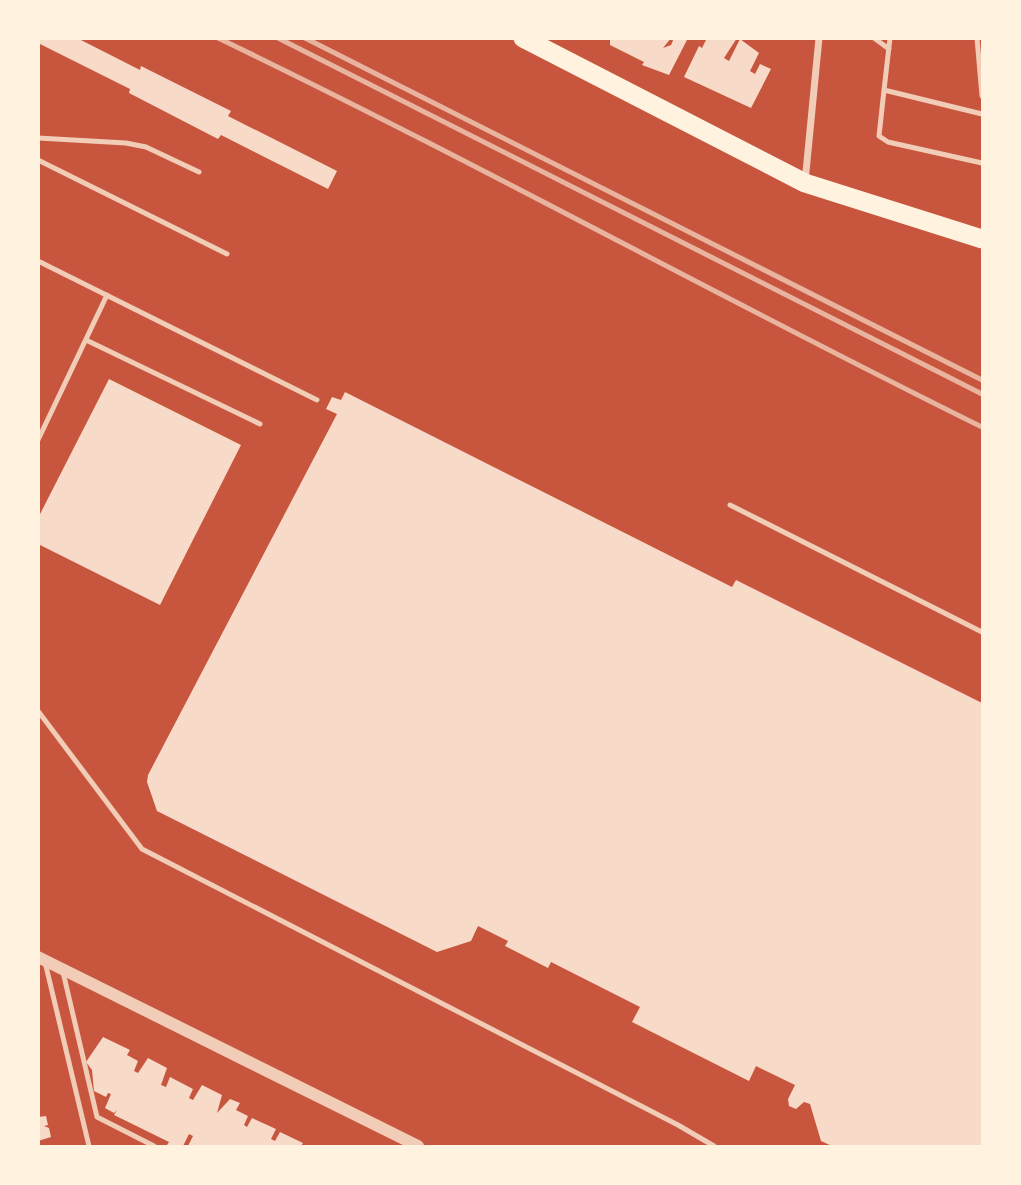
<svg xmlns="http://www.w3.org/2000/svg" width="1021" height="1185" font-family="Figtree,sans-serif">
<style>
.building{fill:#f7dbc8}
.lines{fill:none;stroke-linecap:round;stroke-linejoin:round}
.service{stroke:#f1ccb7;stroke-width:5}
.minor{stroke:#f1ccb7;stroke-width:7}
.tertiary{stroke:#f1ccb7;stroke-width:12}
.trunk{stroke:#fff3e0;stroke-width:19}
.rail{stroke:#e9b49f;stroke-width:5}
</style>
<rect width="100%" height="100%" fill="#c8553d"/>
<path class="building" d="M38 38H77L140 70 141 66 231 111 228 116 337 171 328 189 221 135 218 139 129 93 130 89 38 43Z
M671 38 663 48 671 45 674 38H688L669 75 642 65 644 62 610 45V39Z
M707 38H737L724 58 729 61 740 39 759 53 750 71 755 74 760 64 771 69 751 108 684 77 699 46 702 48Z
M109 379 241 445 160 605 38 544V518Z
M345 392 732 587 736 580 982 703V1146H832L821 1141 810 1104 804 1102 796 1109 789 1106 788 1099 795 1085 756 1066 749 1081 632 1022 640 1007 551 962 548 968 505 946 508 941 478 926 471 941 437 952 157 811 147 782 148 775 337 414 326 409 332 397 341 400Z
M103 1037 130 1050 127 1055 138 1061 134 1071 138 1073 148 1058 167 1068 161 1085 166 1087 170 1077 193 1089 189 1098 193 1100 202 1085 222 1095 217 1113 230 1099 240 1103 236 1110 248 1116 244 1125 247 1127 252 1118 276 1129 271 1139 275 1141 280 1132 303 1143 301 1146H188L193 1136 189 1134 183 1146 167 1145 169 1142 114 1115 117 1110 114 1113 105 1108 111 1094 108 1093 106 1097 94 1091 92 1070 86 1062Z
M46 1116 48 1125 44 1126 49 1128 51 1137 38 1141V1117Z"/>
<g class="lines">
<path class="service" d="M874 38 889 49
M890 38 884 90 982 114
M977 38 982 96
M884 90 879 136 888 142 982 163
M38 138 126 143 146 147 199 172
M38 160 227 254
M38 261 317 400
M86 340 260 424
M38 440 107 295
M730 505 982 632
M38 711 142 849 678 1125 714 1146
M45 962 89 1146
M63 972 97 1117 154 1146"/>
<path class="minor" d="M805 182 819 38"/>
<path class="tertiary" d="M38 957 418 1146"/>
<path class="trunk" d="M523 38 805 183 982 239"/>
<path class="rail" d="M218 38C476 162 726 301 982 427
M278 38 982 394
M305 38 982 380"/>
</g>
<rect width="1021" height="1185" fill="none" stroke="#fff3e0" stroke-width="80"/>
</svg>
